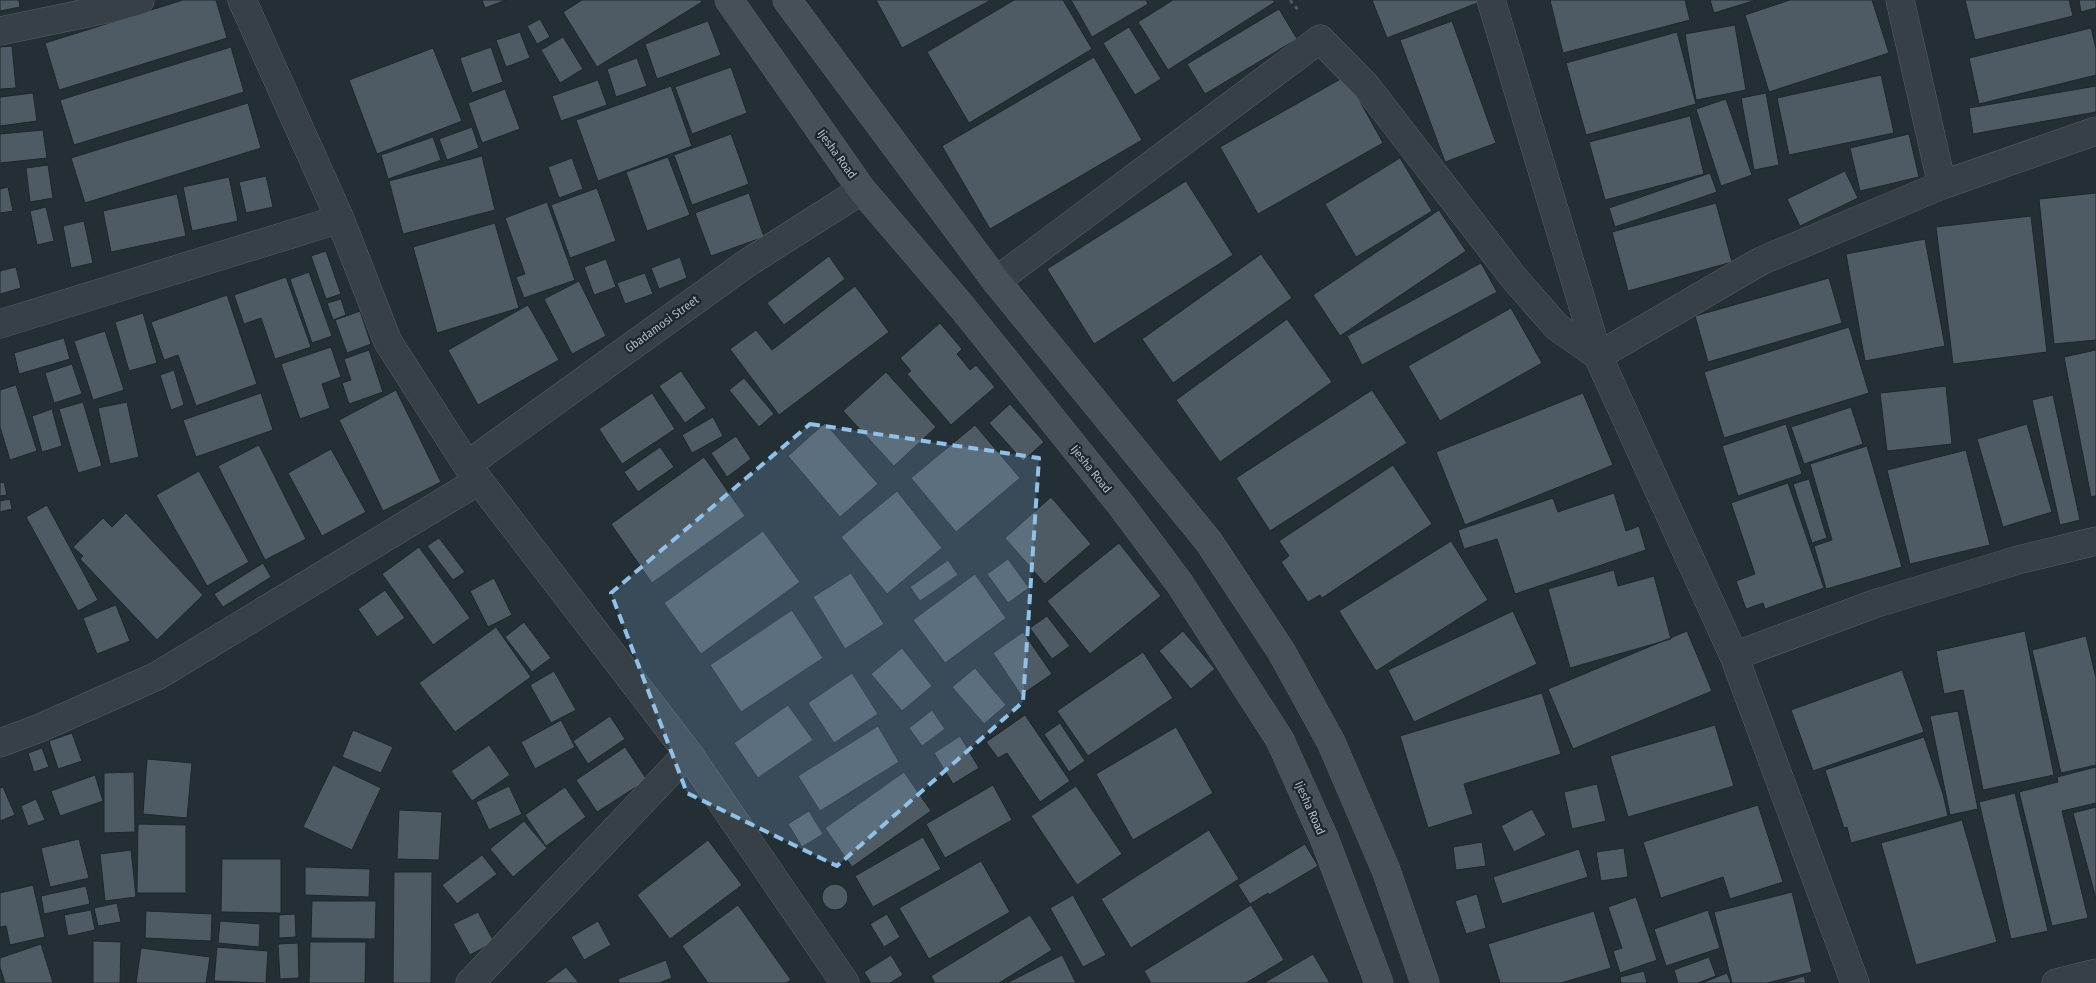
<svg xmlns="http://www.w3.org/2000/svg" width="2096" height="983" font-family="'Fira Sans Condensed',sans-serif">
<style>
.building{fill:#4f5b64;stroke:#1e272d}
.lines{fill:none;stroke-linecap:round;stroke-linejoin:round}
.street-casing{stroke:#555e64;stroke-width:29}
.secondary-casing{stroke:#555e64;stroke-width:29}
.path{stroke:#4a5a5a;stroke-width:3;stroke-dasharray:4 4;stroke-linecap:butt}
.street{stroke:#374046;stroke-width:28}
.secondary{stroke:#455059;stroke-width:28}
.marked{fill:#90c1e9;fill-opacity:0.2;stroke:#90c1e9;stroke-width:4;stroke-dasharray:10 6;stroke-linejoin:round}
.labels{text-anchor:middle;stroke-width:4.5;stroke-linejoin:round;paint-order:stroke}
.street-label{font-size:12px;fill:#b2bbc3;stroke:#1c252b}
</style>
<rect width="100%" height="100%" fill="#242e35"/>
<path class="building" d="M0 0H19L20 7 0 11Z
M183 0H216L227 38 59 90 45 43Z
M482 0H506L485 8Z
M582 0H700L702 2 597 67 563 12Z
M876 0H991L902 48Z
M1014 0H1063L1092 49 969 123 927 52Z
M1071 0H1146L1148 4 1092 37Z
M1173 0H1273L1275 2 1168 70 1138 22Z
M1372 0H1479L1480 2 1387 38Z
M1550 0H1685L1690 20 1563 53Z
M1710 0H1756L1714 13Z
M1790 0H1872L1889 53 1769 92 1745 15Z
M1965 0H2069L2073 16 1975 40Z
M2079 0H2096V8L2081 12Z
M1279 9 1297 39 1205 94 1187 64Z
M540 19 550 37 537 44 527 26Z
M708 21 721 55 657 79 645 44Z
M1452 21 1496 143 1445 162 1400 40Z
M1735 25 1746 90 1696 100 1685 34Z
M1129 27 1161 79 1135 95 1103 43Z
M2091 28 2096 49V75L1979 104 1969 58Z
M520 32 530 58 506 67 496 40Z
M1677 32 1696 104 1586 135 1566 63Z
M563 37 583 69 560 83 541 50Z
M12 46 16 88 0 89V47Z
M231 47 244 92 74 145 60 100Z
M491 47 503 82 472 93 460 58Z
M433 48 462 121 377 154 349 80Z
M1094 57 1142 140 990 229 942 146Z
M637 58 647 86 616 97 607 69Z
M731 67 747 113 692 134 675 87Z
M1881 75 1894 133 1789 155 1777 98Z
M1346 76 1383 143 1258 214 1220 147Z
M598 80 607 105 561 121 552 96Z
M671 86 692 146 598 181 576 120Z
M2096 86V112L1973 134 1969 108Z
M505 89 520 129 482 143 468 103Z
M33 93 37 121 0 126V97Z
M1766 93 1779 165 1754 170 1741 98Z
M1726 99 1752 175 1721 186 1696 109Z
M248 103 261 148 85 203 71 158Z
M1690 116 1704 174 1605 200 1589 142Z
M472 127 479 148 447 160 439 139Z
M43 130 47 158 0 163V134Z
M731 134 749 184 692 205 674 155Z
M1909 134 1919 177 1860 191 1850 148Z
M433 137 441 160 388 179 381 155Z
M482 156 495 210 403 234 389 181Z
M668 157 690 215 647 231 626 172Z
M572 158 583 189 559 198 548 167Z
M1400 158 1432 211 1356 257 1325 204Z
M48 165 53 198 30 202 26 168Z
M1845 171 1858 198 1800 226 1787 199Z
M1710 173 1717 192 1615 227 1609 208Z
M266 176 273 207 246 213 239 182Z
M229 177 238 221 192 231 183 187Z
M1186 181 1233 255 1094 344 1047 269Z
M8 187 13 211 0 213V189Z
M597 188 616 241 570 258 551 205Z
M749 193 764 237 711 256 695 213Z
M2096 193V340L2054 344 2039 199Z
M177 194 186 236 111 252 103 211Z
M547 202 575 280 524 298 516 277 525 274 505 218Z
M1716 203 1732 262 1628 291 1612 232Z
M46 207 54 241 37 245 30 211Z
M1439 210 1466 251 1340 336 1313 295Z
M2031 216 2047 352 1953 364 1936 227Z
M84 221 93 263 71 268 63 226Z
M495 223 519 308 437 333 413 247Z
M1925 239 1945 346 1865 361 1846 254Z
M326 251 341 294 326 299 311 256Z
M1261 254 1292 298 1173 383 1142 339Z
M829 256 845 279 784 325 767 303Z
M680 257 687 278 659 289 651 268Z
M606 259 616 287 594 295 584 267Z
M1481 263 1497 292 1362 365 1347 336Z
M16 267 21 288 0 294V271Z
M309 272 332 336 312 343 290 279Z
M645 273 653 294 625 304 617 283Z
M286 277 311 347 275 359 261 318 244 324 234 295Z
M1829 278 1842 323 1708 362 1695 316Z
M579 281 606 336 572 354 544 299Z
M855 286 889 332 779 415 730 349 756 330 772 350Z
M227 295 257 384 196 406 178 355 164 360 151 322Z
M341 299 346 315 333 320 327 303Z
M528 305 559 360 478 405 448 350Z
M1511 308 1542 363 1440 421 1408 366Z
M360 311 371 344 347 353 335 320Z
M143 313 157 363 129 371 115 322Z
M1287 319 1332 382 1220 462 1176 400Z
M940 323 962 349 957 354 970 370 976 365 995 387 951 425 907 374 911 371 900 358Z
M1849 327 1869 393 1724 438 1704 372Z
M105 331 124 390 93 400 74 341Z
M64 338 70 359 19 374 14 353Z
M331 347 341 377 322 384 330 408 300 419 281 364Z
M369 350 383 392 349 404 342 383 351 380 344 359Z
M2096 350V496L2091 497 2064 357Z
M72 364 82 394 54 403 45 373Z
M174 370 184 405 171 410 160 375Z
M681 371 706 408 685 423 659 386Z
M886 372 936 427 894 466 843 411Z
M744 378 774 414 759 427 729 390Z
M16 385 37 451 10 460 0 427V390Z
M1946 386 1952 444 1887 451 1880 393Z
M396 390 441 482 383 511 339 420Z
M1372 390 1407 443 1270 531 1236 478Z
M261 393 273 430 196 457 183 420Z
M652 393 675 429 622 464 599 429Z
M1583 393 1613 465 1465 525 1436 452Z
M2053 395 2080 520 2060 525 2032 400Z
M83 402 102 466 78 473 59 409Z
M127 402 139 457 110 464 98 408Z
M1010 404 1044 442 1023 461 989 423Z
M1851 407 1863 444 1804 464 1791 427Z
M52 409 62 446 42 452 32 416Z
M713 417 723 436 692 453 682 435Z
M825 423 878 484 840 517 788 456Z
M1786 424 1802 474 1738 496 1722 446Z
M2027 424 2052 512 2003 527 1977 439Z
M975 425 1020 478 956 532 911 478Z
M736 436 751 459 727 477 711 453Z
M259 445 306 539 265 560 218 466Z
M1867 446 1902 567 1826 589 1814 546 1832 540 1810 464Z
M660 447 674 467 638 492 624 472Z
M331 449 366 512 322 536 288 473Z
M1966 450 1990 545 1910 564 1887 470Z
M704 457 745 516 652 583 611 524Z
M1393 465 1432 524 1322 598 1320 595 1308 602 1281 562 1289 556 1279 541Z
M199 471 249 562 207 586 156 495Z
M1809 479 1827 538 1812 543 1793 484Z
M4 482 7 495 0 496V483Z
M1788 483 1824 588 1765 609 1763 603 1746 609 1736 581 1755 574 1731 503Z
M897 491 942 548 887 594 841 537Z
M1614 493 1626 531 1639 526 1646 550 1515 594 1497 539 1464 549 1458 530 1553 498 1558 512Z
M1051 497 1091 544 1045 584 1005 538Z
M10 499 12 509 0 512V501Z
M47 505 98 600 78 611 26 517Z
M126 513 203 595 157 640 80 559 83 556 73 547 103 518 112 527Z
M763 531 800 582 701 654 664 603Z
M439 538 465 572 453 580 427 546Z
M1451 541 1488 600 1376 671 1339 611Z
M1119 543 1161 596 1090 654 1047 601Z
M419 547 470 618 433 645 382 574Z
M1008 559 1029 588 1008 603 987 574Z
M948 560 958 575 920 601 910 587Z
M263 563 271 577 223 607 214 594Z
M1614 570 1618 586 1654 576 1671 639 1570 668 1548 589Z
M851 573 884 624 845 649 813 597Z
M975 574 1006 618 945 663 913 620Z
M494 578 512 615 488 627 470 591Z
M385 590 405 618 377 637 358 609Z
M116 605 130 641 97 654 83 618Z
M792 610 823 658 741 712 710 665Z
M1513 611 1537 664 1414 722 1388 670Z
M1047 616 1070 646 1052 659 1030 628Z
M524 622 551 658 532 672 505 637Z
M496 627 531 677 455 732 419 683Z
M1183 631 1215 669 1191 689 1159 651Z
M1687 631 1712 691 1573 749 1548 689Z
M2025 631 2054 775 1983 790 1963 690 1944 694 1936 651Z
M1023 632 1052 674 1021 695 993 653Z
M2086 636 2096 678V765L2061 773 2032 650Z
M902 648 932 686 902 711 871 674Z
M1143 652 1173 698 1088 756 1057 711Z
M975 668 1006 705 984 724 952 687Z
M1902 670 1924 732 1813 771 1791 710Z
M554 671 576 710 551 723 530 685Z
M852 673 878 714 834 743 808 703Z
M1542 693 1561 754 1464 784 1473 814 1428 828 1400 736Z
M788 705 813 740 758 778 734 743Z
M932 710 945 729 922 746 909 728Z
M1958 711 1978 809 1950 815 1930 716Z
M1025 715 1070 781 1040 802 1007 753 998 758 986 742Z
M610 716 625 739 588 764 573 741Z
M561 720 575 747 535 769 521 742Z
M1060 723 1085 761 1069 772 1044 734Z
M1715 725 1734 786 1628 817 1610 756Z
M878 726 899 762 820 811 798 776Z
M1176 727 1213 793 1133 840 1096 774Z
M353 730 393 747 381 773 342 757Z
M72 733 82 761 58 769 49 741Z
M960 736 979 768 953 784 934 753Z
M1924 737 1943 794 1948 816 1851 843 1847 827 1844 828 1825 770Z
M489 745 510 775 472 801 451 771Z
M625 747 647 780 597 812 576 780Z
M42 748 49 767 34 772 28 753Z
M147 759 192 763 187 818 143 814Z
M333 765 381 788 352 850 303 827Z
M2096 767V803L2062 811 2088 918 2052 926 2019 792 2058 782 2057 777Z
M134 772 135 832 104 833V773Z
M904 772 931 811 852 867 825 828Z
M95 775 103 801 60 816 51 791Z
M1597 784 1606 821 1572 829 1564 792Z
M993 785 1012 820 945 858 926 824Z
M509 786 522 814 489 830 476 802Z
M1076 786 1122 854 1077 885 1031 816Z
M3 787 15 815 0 821V788Z
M565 787 586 817 546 846 525 815Z
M2015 793 2048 931 2011 939 1979 802Z
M36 799 45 820 28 826 21 806Z
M1758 805 1783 882 1730 899 1723 877 1661 898 1643 842Z
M2096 807V899L2073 813Z
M1532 809 1546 835 1514 852 1501 826Z
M399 810 442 812 439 860 397 859Z
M809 811 823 834 802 847 788 824Z
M1962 820 1997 942 1916 965 1881 843Z
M524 821 547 848 513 877 490 849Z
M138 824 186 825V893H137Z
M1209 830 1239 879 1131 948 1101 899Z
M923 837 941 869 873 907 855 876Z
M79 839 89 878 50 887 41 848Z
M708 840 742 885 670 939 637 895Z
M1482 842 1486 866 1456 870 1453 847Z
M1305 844 1318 866 1269 895 1268 893 1250 904 1238 885Z
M1624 848 1628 877 1601 881 1596 852Z
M1579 849 1588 877 1502 904 1493 877Z
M131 850 136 897 105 901 100 854Z
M482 855 497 874 457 904 442 885Z
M222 859H281V913L221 912Z
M981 861 1010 912 929 959 899 908Z
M305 867 370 869 369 897 305 895Z
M394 872H432L431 983H393Z
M822 897a13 13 0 1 1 26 0a13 13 0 1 1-26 0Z
M33 885 45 937 10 945 6 926 0 927V893Z
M86 886 90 904 44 914 41 896Z
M1792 892 1812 972 1767 983H1732L1714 912Z
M1477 894 1486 928 1466 934 1455 901Z
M1073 895 1106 955 1083 967 1050 908Z
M1636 897 1657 960 1620 973 1613 951 1622 948 1608 907Z
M312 901H376L375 939 311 938Z
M117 903 121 922 98 926 94 908Z
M738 905 791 980 786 983H708L682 946Z
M1251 905 1284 960 1246 983H1151L1144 971Z
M91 910 95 930 68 936 64 915Z
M1708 910 1720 948 1666 966 1654 929Z
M146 911 212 914 211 941 145 938Z
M1594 911 1611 968 1561 983H1500L1488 944Z
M478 912 494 942 470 955 453 924Z
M295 914 296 937 279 938V915Z
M887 914 900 937 884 947 870 924Z
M1030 915 1052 950 999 983H935L931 976Z
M220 921 260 924 259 947 218 943Z
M598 921 611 945 584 960 571 937Z
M93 941 121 942 120 983H93Z
M310 942H366L365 983H309Z
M298 943 299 978 280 979 278 944Z
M41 944 53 983H5L0 967V958Z
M217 947 268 951 266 983 214 981Z
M141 948 210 957 206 983H136Z
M1313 954 1330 983H1264Z
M891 955 903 975 890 983H871L864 972Z
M1062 955 1076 983H1007Z
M1709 957 1716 976 1698 983H1678L1674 970Z
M666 960 672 978 659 983H619L618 979Z
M566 967 579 983H545Z
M1644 971 1647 983H1621L1620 977Z
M1727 973 1731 983H1702Z
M1804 976 1806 983H1783Z"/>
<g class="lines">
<g class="street-casing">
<path id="street" d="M242 0 340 219 388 342 467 465 688 753 845 983
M1491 0 1598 356 1734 656 1855 983
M1900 0 1942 185
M0 31 111 8 140 0
M996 281 1320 39 1367 87 1514 278 1557 327 1598 356 1761 261 1942 185 2096 131
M0 324 340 219
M467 465 747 263 862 190
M1734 656 1874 604 2018 560 2096 541
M0 743 40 728 157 676 478 481
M470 983 688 753
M2056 983 2096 973"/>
</g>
<g class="secondary-casing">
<path id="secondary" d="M729 0 862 190 962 307 1121 505 1180 584 1280 740 1324 838 1379 983
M787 0 996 281 1209 542 1281 651 1331 742 1386 870 1425 983"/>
</g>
<path class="path" d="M1290 0 1299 11"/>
<use href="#street" class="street"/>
<use href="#secondary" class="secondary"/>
</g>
<path class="marked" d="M810 424 1039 458 1023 702 837 866 687 793 611 593Z"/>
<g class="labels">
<g class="street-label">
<text transform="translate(837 154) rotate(54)" y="4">Ijesha Road</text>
<text transform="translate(662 324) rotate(-36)" y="4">Gbadamosi Street</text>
<text transform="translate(1091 469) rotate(51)" y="4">Ijesha Road</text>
<text transform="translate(1310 808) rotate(66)" y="4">Ijesha Road</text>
</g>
</g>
</svg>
